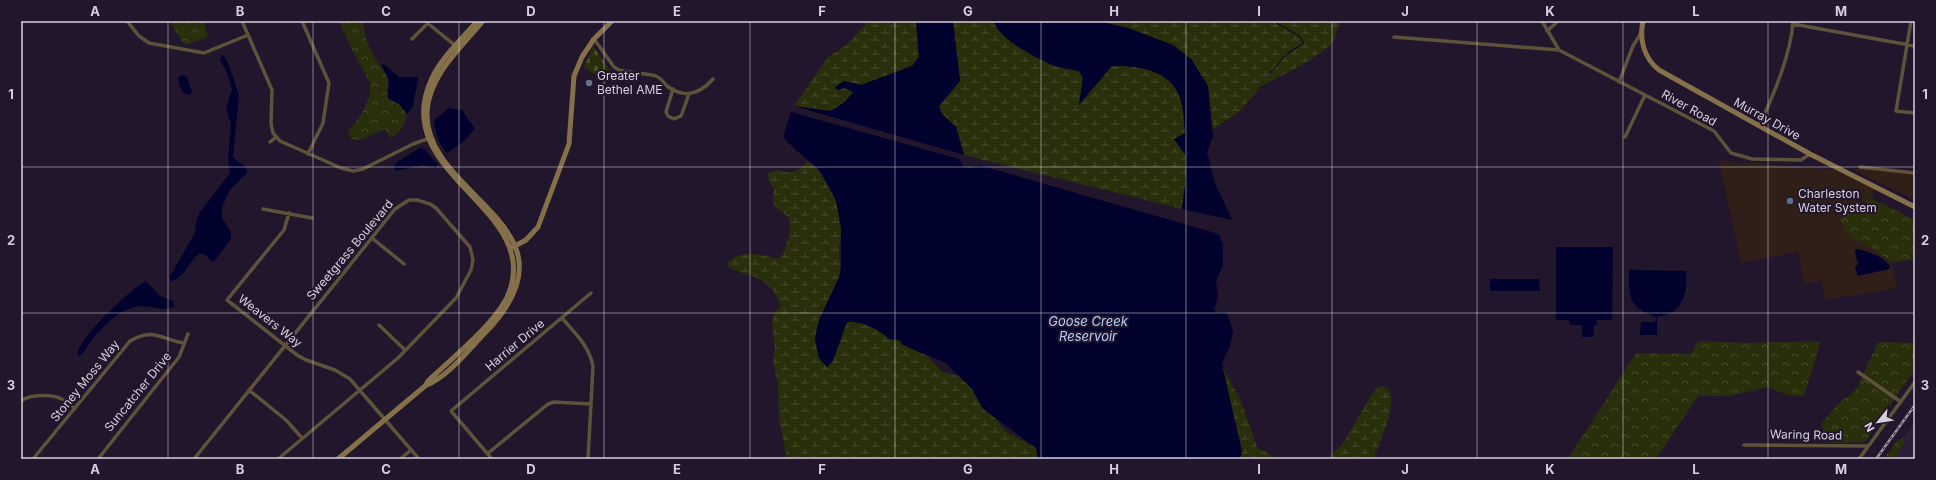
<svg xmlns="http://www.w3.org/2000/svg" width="1936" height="480" font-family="Inter,sans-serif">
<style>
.commercial{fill:#301e19}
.built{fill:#2d1d39}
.forest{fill:url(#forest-crowns)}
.wetland{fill:url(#wetland-marsh)}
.cemetery{fill:url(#cemetery-stones)}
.water{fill:#00012c}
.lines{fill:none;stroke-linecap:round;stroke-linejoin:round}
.stream{stroke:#00012c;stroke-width:1}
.street{stroke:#5e533a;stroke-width:3.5}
.secondary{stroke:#847149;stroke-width:5}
.rail-casing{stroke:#9e95a6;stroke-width:2.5}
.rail{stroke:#22162c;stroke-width:1;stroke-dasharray:3;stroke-linecap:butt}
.grid{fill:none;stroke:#d7cfde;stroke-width:1;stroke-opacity:0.55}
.worship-dot{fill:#6b7280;stroke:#22162c;stroke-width:1.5}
.service-dot{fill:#5c6f8a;stroke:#22162c;stroke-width:1.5}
.labels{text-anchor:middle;stroke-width:4;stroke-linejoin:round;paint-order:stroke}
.poi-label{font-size:12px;fill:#d7cfde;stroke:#22162c;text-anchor:start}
.street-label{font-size:12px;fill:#d7cfde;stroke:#22162c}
.water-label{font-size:13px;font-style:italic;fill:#b2cdfc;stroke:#22162c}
.neatline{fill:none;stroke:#d7cfde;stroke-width:1.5}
.grid-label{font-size:13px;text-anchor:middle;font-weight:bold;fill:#d7cfde}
</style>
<defs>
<pattern id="forest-crowns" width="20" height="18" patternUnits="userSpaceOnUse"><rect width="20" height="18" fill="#292f0b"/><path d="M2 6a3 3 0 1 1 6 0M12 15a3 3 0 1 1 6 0" fill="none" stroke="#474c2e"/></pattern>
<pattern id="wetland-marsh" width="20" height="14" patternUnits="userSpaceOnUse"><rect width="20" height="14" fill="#292f0b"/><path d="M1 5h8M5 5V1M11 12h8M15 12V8" fill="none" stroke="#474c2e"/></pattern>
<pattern id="cemetery-stones" width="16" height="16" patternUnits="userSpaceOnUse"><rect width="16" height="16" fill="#292f0b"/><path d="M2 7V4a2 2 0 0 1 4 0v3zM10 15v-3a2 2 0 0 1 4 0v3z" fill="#474c2e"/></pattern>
</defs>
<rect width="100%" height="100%" fill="#22162c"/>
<path class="commercial" d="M1719 161 1840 170 1877 188 1863 209 1845 214 1849 237 1864 243 1892 264 1897 288 1825 300 1821 281 1804 284 1798 252 1741 263Z
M1860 167 1915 173V200L1855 171Z"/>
<path class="built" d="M1915 421V459H1894L1904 444V437Z"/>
<path class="forest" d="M169 21H203L208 37 185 45Z
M339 21H362L367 42 374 57 388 78 387 95 389 100 399 104 407 114C404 125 401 132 391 138L385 129 359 140 352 139 348 134 350 128 360 117 365 107 370 94V82L352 50Z
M1870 198 1915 220V259L1892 263 1864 243 1849 237 1840 220 1845 214 1863 209Z
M1701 341 1746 343 1821 341 1804 396 1788 395 1767 387 1730 396H1698L1656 459H1568L1636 353 1691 354 1696 344Z
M1878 342 1915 343V369L1865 442 1831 443 1825 435 1821 424 1838 404 1856 390Z
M1904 437V444L1894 459H1884L1897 441Z"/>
<path class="wetland" d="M868 21H916L919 57 912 66 861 85 850 82 845 88 853 92C848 100 839 107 830 111L794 106 828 57 848 44Z
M953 21H994V24L1053 66 1079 70 1083 78 1079 104 1112 66C1141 65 1176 70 1182 105 1184 114 1184 124 1185 133L1175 139 1185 154 1186 176 1182 209 964 155 956 127 942 114 939 106 960 81Z
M1098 21H1341L1332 44 1309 61 1260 87 1240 111 1212 130 1208 86 1173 45 1128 28Z
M807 161C828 175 840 204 841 229 841 236 840 243 839 250 839 259 842 269 839 278 828 309 800 335 827 367L847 322C859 320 881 330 890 339L899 340 903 345 925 355 943 372 965 378 1006 432 1035 447 1043 459H787L779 420 778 383 775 371 773 358 775 348 772 324 774 312 781 307C775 292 770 284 755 277 745 273 736 273 728 266V262C743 248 761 255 779 259L784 251 790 233 789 218 773 204 774 189 769 181 768 173 777 170C788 175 801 172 807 161Z
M1221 364 1240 399 1257 447 1277 459H1240L1242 451Z
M1382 386C1384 387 1387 387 1388 389 1399 400 1379 447 1373 459H1326L1342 445 1372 394 1378 387Z"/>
<path class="cemetery" d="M593 46 615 77 604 85 599 78 584 67Z"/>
<path class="water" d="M916 21H953L960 81 939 106 942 114 956 127 964 155 794 106 830 111C839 107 848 100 853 92L845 88 837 90 835 87 844 81 861 85 912 66 919 57Z
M994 21H1098L1128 28 1173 45 1192 60 1208 86 1213 136 1207 152 1215 183 1232 220 1182 209 1186 176 1185 154 1174 139 1185 133C1184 124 1184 114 1182 105 1176 71 1141 65 1112 66L1079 105 1083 78 1079 71C1070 69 1060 68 1052 65 1036 58 997 38 994 21Z
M221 55 224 56 229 66 239 95 233 156 236 160 246 167 247 173 230 190 222 207V218L231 232V239L215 260 213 262C209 260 208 255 203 254 192 251 186 280 171 281L169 278 195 233 196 221 200 212 230 173 228 159 231 124 226 109 232 89 226 70 220 60Z
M381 64 385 65 399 77H417L418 78 413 106 407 114 399 104 388 98 389 80Z
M182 75 187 77 192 92 189 95C182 94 179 85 178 78Z
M449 108 462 110 475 129 464 141 447 153C438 144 435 132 434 120Z
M791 112 959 159 964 167 969 168 979 165 1219 234 1223 245V265L1216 281 1218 296 1214 311 1227 313 1233 331 1230 345 1222 364 1242 451 1240 459H1038L1036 448 983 409 972 389 946 363 903 345 899 340 889 339C881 330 859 320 847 322L833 361 827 367 819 358 815 339 819 320 839 277 841 268V228L836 200 818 168 797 151 783 137Z
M420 148 425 149 428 154 438 164 436 168 423 165 396 171 394 167 397 162Z
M1556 247H1613L1612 320H1597V325H1594L1593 337H1582V325H1570L1569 320H1556Z
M1856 249C1871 252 1880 255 1890 266L1889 269 1858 276 1855 268 1858 263 1855 253Z
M1629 270 1686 271C1688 293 1683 314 1657 317V335H1640L1641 322H1655L1656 317C1628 307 1629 297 1629 270Z
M1490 279H1539L1540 291H1490Z
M146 281 160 296 173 301 174 306 171 308C160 311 146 304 134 307 118 311 101 328 91 341 87 346 85 352 80 356L78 355C75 341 132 288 146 281Z"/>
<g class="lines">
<path class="stream" d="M1270 73 1287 54 1304 43 1299 36 1273 21"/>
<path class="street" d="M127 21 139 36 149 43 204 53 248 35
M242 21 272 90 271 123 273 133 280 141 341 168 353 171 363 169 413 144 430 138
M302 21 329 83 323 123 308 154
M425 21 457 47
M1542 21 1559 50 1714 131 1731 153 1752 159 1801 160 1810 154
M1911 21 1896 111 1915 113
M1793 24 1915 46
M1547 31 1558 21
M1394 37 1559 50
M412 39 430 21
M594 39 614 67 619 70C631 73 644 73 656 76 661 78 663 82 667 86 684 99 700 94 713 79
M1619 82 1633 46 1641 33
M673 89 666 112 668 116 674 119 681 116 689 94
M1759 126C1773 96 1791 55 1793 21
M1625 137 1645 95
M270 142 276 137
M1860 167 1915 173
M263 209 312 218
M289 213 284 230 227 300 297 355 306 360 335 370 350 379 419 459
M372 238 404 264
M562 318C575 333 589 346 593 366L588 459
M379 325 405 350
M1858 372 1901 402
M249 390 286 420 302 438
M21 401C30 394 52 394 62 399 67 401 71 405 75 409
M1744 445 1868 446
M487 454 548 404 554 402 591 404
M33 459 130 341C154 327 160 339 184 343
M98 459 179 357 188 334
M194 459 395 209 409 200H417L430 204 436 208 470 247 473 260 471 270 456 298 398 358 278 459
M400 459 411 450
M492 459 451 411 591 293
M1859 459 1915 382"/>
<path class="secondary" d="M477 21C462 39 442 57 432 78 386 175 545 208 508 295 496 323 451 359 428 381L425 386C449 376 468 350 486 332 588 226 424 198 427 112 429 75 461 48 483 21
M1643 21C1639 40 1644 58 1659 70L1810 154 1915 207
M513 247 526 240 538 227 569 144 574 76 582 57 594 39 612 21
M338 459 425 386"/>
<g class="rail-casing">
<path id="rail" d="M1876 459 1915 405"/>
</g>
<use href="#rail" class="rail"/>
</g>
<path class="grid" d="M168 21V459M313 21V459M459 21V459M604 21V459M750 21V459M895 21V459M1041 21V459M1186 21V459M1332 21V459M1477 21V459M1623 21V459M1768 21V459M21 167H1915M21 313H1915"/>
<circle class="worship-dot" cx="589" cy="83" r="4"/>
<circle class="service-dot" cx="1790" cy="201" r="4"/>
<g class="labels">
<g class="poi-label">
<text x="597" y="80">Greater<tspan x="597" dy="14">Bethel AME</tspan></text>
<text x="1798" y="198">Charleston<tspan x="1798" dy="14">Water System</tspan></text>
</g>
<g class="street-label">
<text transform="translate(1689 108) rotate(29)" y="4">River Road</text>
<text transform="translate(1767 119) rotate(29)" y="4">Murray Drive</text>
<text transform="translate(350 250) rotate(-50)" y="4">Sweetgrass Boulevard</text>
<text transform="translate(270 321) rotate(38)" y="4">Weavers Way</text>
<text transform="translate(515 345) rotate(-40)" y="4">Harrier Drive</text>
<text transform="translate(85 381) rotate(-51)" y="4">Stoney Moss Way</text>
<text transform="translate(138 392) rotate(-51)" y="4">Suncatcher Drive</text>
<text transform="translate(1806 435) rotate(1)" y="4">Waring Road</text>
</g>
<g class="water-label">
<text x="1088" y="326">Goose Creek<tspan x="1088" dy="15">Reservoir</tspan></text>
</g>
</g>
<rect width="1936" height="480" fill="none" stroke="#22162c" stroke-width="44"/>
<g transform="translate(1878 422) rotate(240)" stroke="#22162c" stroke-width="3" paint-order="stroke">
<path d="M0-3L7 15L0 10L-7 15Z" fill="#d7cfde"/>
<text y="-6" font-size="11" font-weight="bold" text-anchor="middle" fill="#d7cfde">N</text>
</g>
<rect x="22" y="22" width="1892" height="436" class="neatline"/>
<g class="grid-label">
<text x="95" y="16">A</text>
<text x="240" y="16">B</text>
<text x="386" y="16">C</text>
<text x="531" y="16">D</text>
<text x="677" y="16">E</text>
<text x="822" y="16">F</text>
<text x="968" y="16">G</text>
<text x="1114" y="16">H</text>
<text x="1259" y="16">I</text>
<text x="1405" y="16">J</text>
<text x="1550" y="16">K</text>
<text x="1696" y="16">L</text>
<text x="1841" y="16">M</text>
<text x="11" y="99">1</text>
<text x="1925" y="99">1</text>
<text x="11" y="245">2</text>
<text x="1925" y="245">2</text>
<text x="11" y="390">3</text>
<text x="1925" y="390">3</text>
<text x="95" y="474">A</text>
<text x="240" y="474">B</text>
<text x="386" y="474">C</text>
<text x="531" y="474">D</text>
<text x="677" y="474">E</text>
<text x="822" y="474">F</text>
<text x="968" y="474">G</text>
<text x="1114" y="474">H</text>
<text x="1259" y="474">I</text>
<text x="1405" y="474">J</text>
<text x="1550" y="474">K</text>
<text x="1696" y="474">L</text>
<text x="1841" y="474">M</text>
</g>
</svg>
